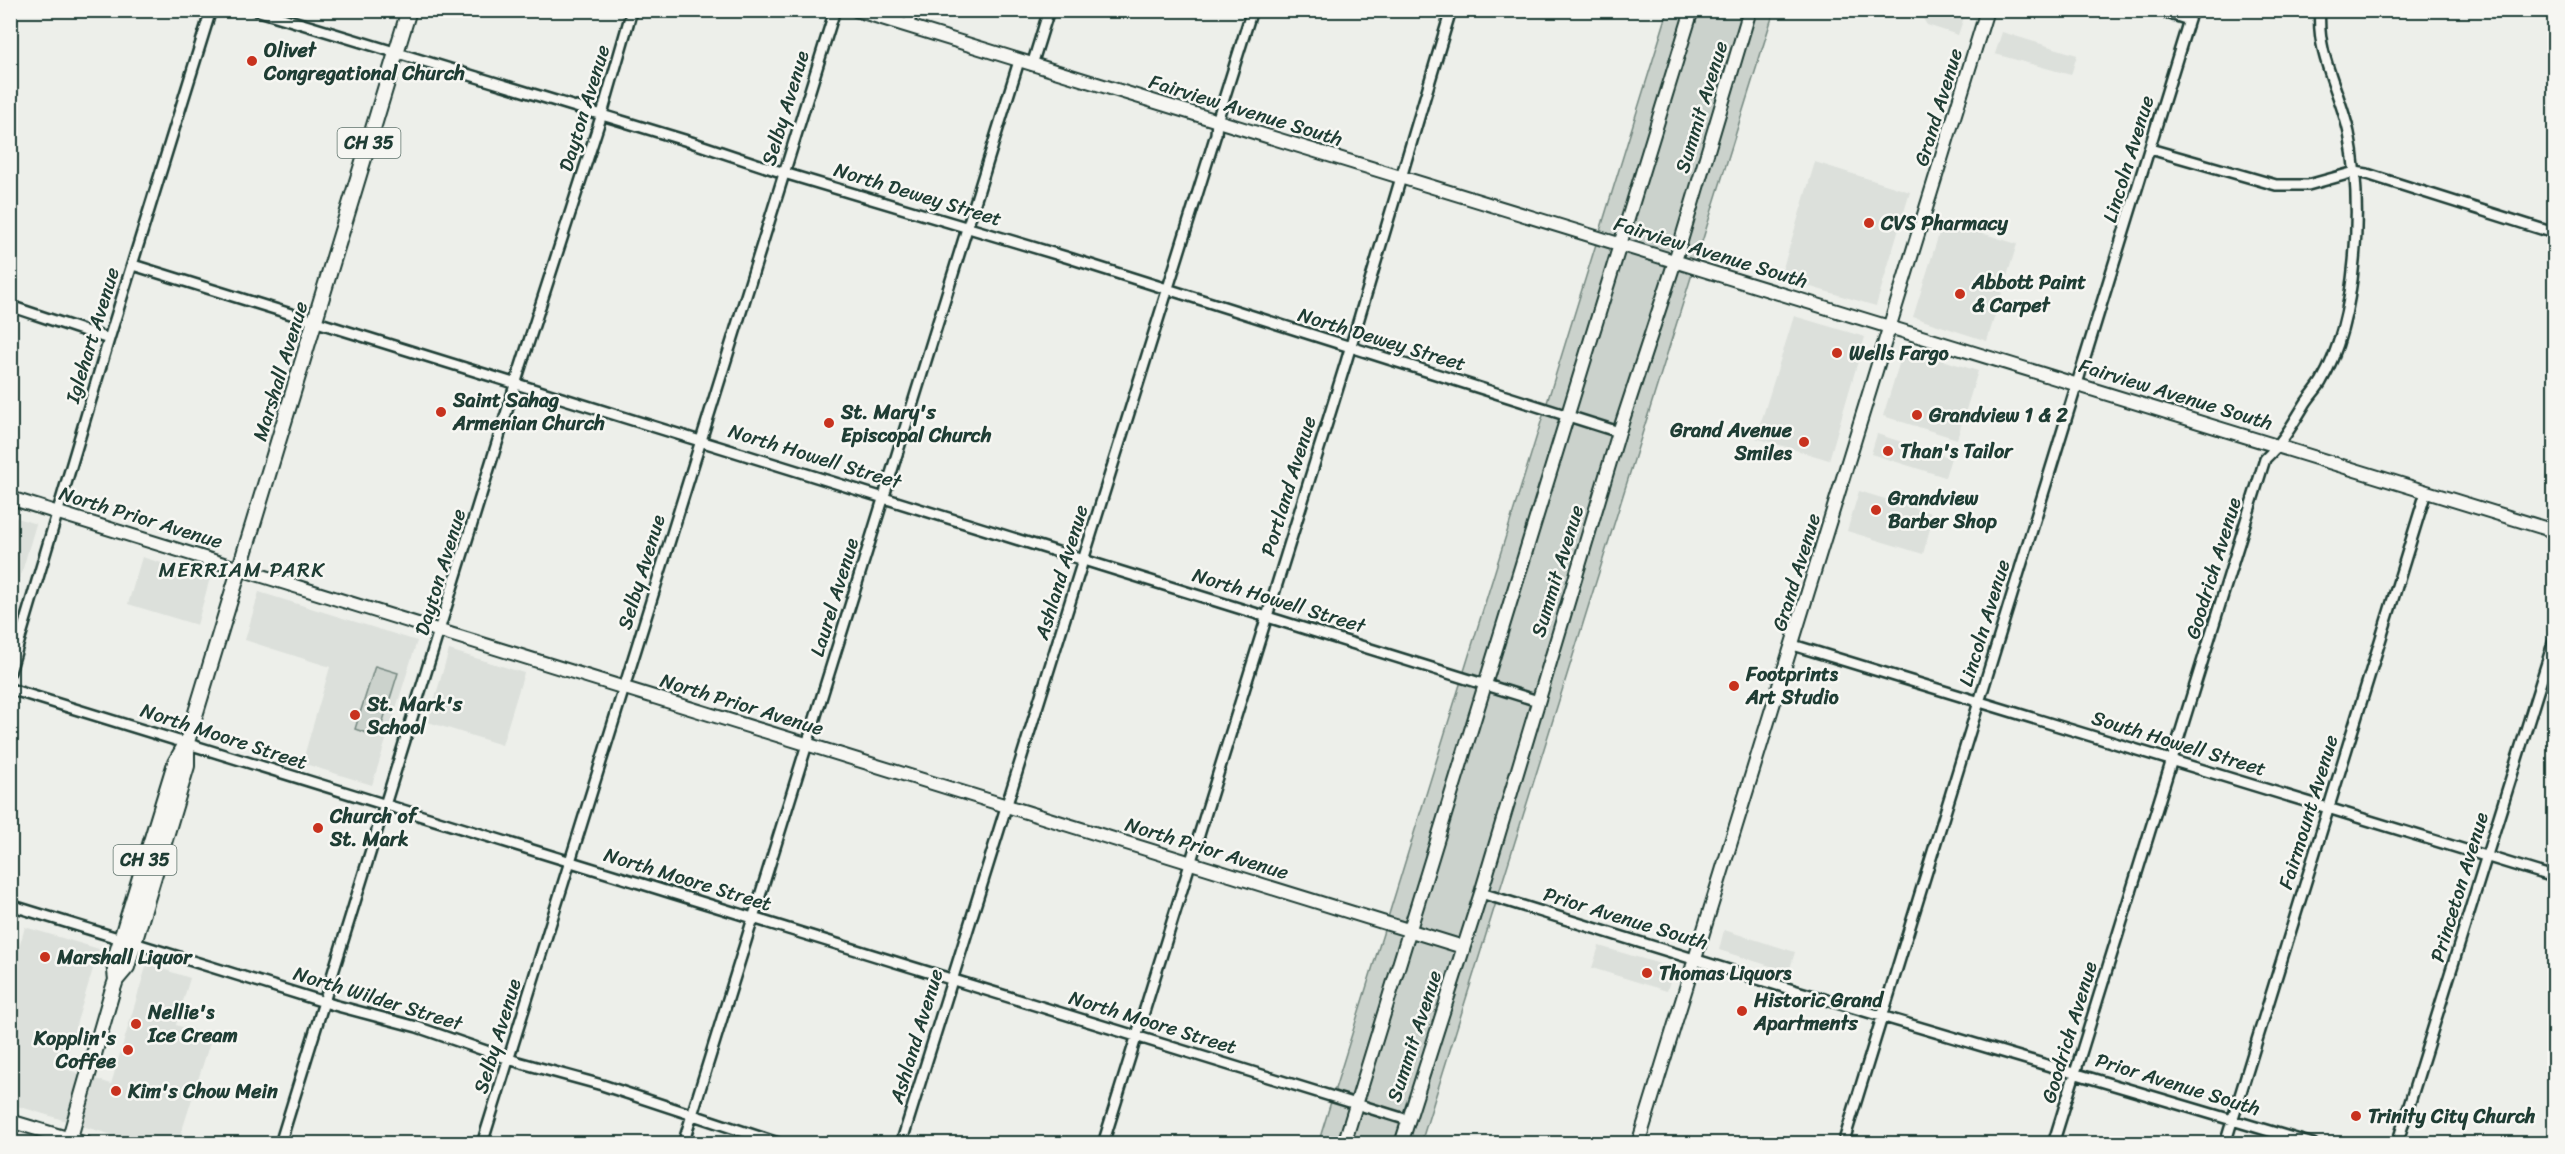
<svg xmlns="http://www.w3.org/2000/svg" width="2565" height="1154" font-family="Sriracha,sans-serif">
<style>
.built{fill:#dce0db}
.green{fill:#cbd2cc;stroke:#758880;stroke-width:1.5}
.lines{fill:none;stroke-linecap:round;stroke-linejoin:round}
.street-casing{stroke:#1f3d34;stroke-width:14}
.secondary-casing{stroke:#1f3d34;stroke-width:16}
.primary-casing{stroke:#1f3d34;stroke-width:18}
.street{stroke:#f6f6f2;stroke-width:9}
.secondary{stroke:#f6f6f2;stroke-width:12}
.primary{stroke:#f6f6f2;stroke-width:14}
.poi-dot{fill:#c8321e;stroke:#f6f6f2;stroke-width:2}
.labels{text-anchor:middle;stroke-width:5;stroke-linejoin:round;paint-order:stroke}
.shield{fill:#f6f6f2;stroke:#60746d;stroke-width:1.5}
.shield-label{font-size:18px;font-weight:bold;fill:#1f3d34}
.poi-label{font-size:20px;font-weight:bold;fill:#1f3d34;stroke:#f6f6f2;text-anchor:start}
.street-label{font-size:20px;fill:#1f3d34;stroke:#f6f6f2}
.neighbourhood-label{font-size:21px;letter-spacing:1.5px;fill:#1f3d34;stroke:#f6f6f2}
</style>
<rect width="100%" height="100%" fill="#edefea"/>
<filter id="ink" filterUnits="userSpaceOnUse"><feTurbulence type="fractalNoise" baseFrequency=".0167" numOctaves="2"/><feDisplacementMap in="SourceGraphic" scale="12" xChannelSelector="R" yChannelSelector="G"/><feConvolveMatrix kernelMatrix="1 2 1 2 8 2 1 2 1" color-interpolation-filters="sRGB"/></filter>
<g filter="url(#ink)">
<path class="built" d="M1918 11H1966L1958 35 1927 25Z
M2002 32 2077 55 2071 75 1995 54Z
M1815 162 1910 192 1876 306 1780 278Z
M1943 221 2017 244 1987 341 1913 317Z
M1794 316 1865 337 1829 460 1756 438Z
M1904 348 1978 371 1957 439 1883 416Z
M1877 434 1951 458 1945 477 1871 454Z
M1859 491 1934 514 1923 554 1847 531Z
M11 516 36 524 11 609 10 516Z
M142 557 210 578 197 625 128 604Z
M259 592 417 641 372 785 302 763 330 667 245 640Z
M449 650 524 673 502 745 428 722Z
M25 927 99 949 63 1068 111 1084 146 967 150 965 190 978 176 1025 212 1036 178 1143H138L11 1104V975Z
M1724 930 1795 952 1789 972 1719 950Z
M1599 946 1674 968 1667 991 1592 968Z"/>
<path class="green" d="M1668 11H1774L1421 1143 1318 1144Z
M375 666 398 673 378 737 355 729Z"/>
<g class="lines">
<g class="street-casing">
<path id="street" d="M256 10 691 142 784 173 1066 257 1619 432
M2158 10 2189 20
M908 26 913 10
M1032 65 1049 10
M2150 149 2276 185H2308L2355 172 2367 174 2554 233
M133 265 1538 701
M10 306 109 339
M1793 645 2554 877
M10 672 109 339 211 10
M10 689 1408 1120
M1481 893 1790 989 2313 1144
M10 905 121 939
M134 943 334 1005 417 1027 518 1062 602 1085 781 1144
M280 1144 519 372 602 114 632 10
M482 1144 835 10
M683 1144 1019 61
M901 1144 1216 134 1217 121 1252 10
M1103 1144 1346 362 1451 10
M1843 1144 2192 10
M2053 1144 2265 459C2282 443 2293 424 2305 404 2310 396 2316 390 2321 382 2358 319 2363 203 2349 133 2340 91 2316 55 2320 10
M2225 1144 2426 492
M2397 1144 2554 640"/>
</g>
<g class="secondary-casing">
<path id="secondary" d="M856 10 2554 531
M10 498 1463 947
M10 1121 87 1144
M1344 1144 1692 10
M1401 1144 1481 893 1619 432 1675 261 1750 10
M1638 1144 1987 10"/>
</g>
<g class="primary-casing">
<path id="primary" d="M116 980 114 962 175 763 187 742 409 10
M68 1144 112 992 116 980 127 967 134 943 187 766V744"/>
</g>
<use href="#street" class="street"/>
<use href="#secondary" class="secondary"/>
<use href="#primary" class="primary"/>
</g>
</g>
<g class="poi-dot">
<circle cx="252" cy="61" r="6"/>
<circle cx="1869" cy="223" r="6"/>
<circle cx="1960" cy="294" r="6"/>
<circle cx="1837" cy="353" r="6"/>
<circle cx="441" cy="412" r="6"/>
<circle cx="1917" cy="415" r="6"/>
<circle cx="829" cy="423" r="6"/>
<circle cx="1804" cy="442" r="6"/>
<circle cx="1888" cy="451" r="6"/>
<circle cx="1876" cy="510" r="6"/>
<circle cx="1734" cy="686" r="6"/>
<circle cx="355" cy="715" r="6"/>
<circle cx="318" cy="828" r="6"/>
<circle cx="45" cy="957" r="6"/>
<circle cx="1647" cy="973" r="6"/>
<circle cx="1742" cy="1011" r="6"/>
<circle cx="136" cy="1024" r="6"/>
<circle cx="128" cy="1050" r="6"/>
<circle cx="116" cy="1091" r="6"/>
<circle cx="2356" cy="1116" r="6"/>
</g>
<g class="labels">
<g class="shield">
<rect x="337.5" y="128" width="63" height="30" rx="4.5"/>
<rect x="113.5" y="845" width="63" height="30" rx="4.5"/>
</g>
<g class="shield-label">
<text x="369" y="149">CH 35</text>
<text x="145" y="866">CH 35</text>
</g>
<g class="poi-label">
<text x="264" y="57">Olivet<tspan x="264" dy="23">Congregational Church</tspan></text>
<text x="1881" y="230">CVS Pharmacy</text>
<text x="1972" y="289">Abbott Paint<tspan x="1972" dy="23">&amp; Carpet</tspan></text>
<text x="1849" y="360">Wells Fargo</text>
<text x="453" y="407">Saint Sahag<tspan x="453" dy="23">Armenian Church</tspan></text>
<text x="841" y="419">St. Mary's<tspan x="841" dy="23">Episcopal Church</tspan></text>
<text x="1929" y="422">Grandview 1 &amp; 2</text>
<text x="1792" y="437" text-anchor="end">Grand Avenue<tspan x="1792" dy="23">Smiles</tspan></text>
<text x="1900" y="458">Than's Tailor</text>
<text x="1888" y="505">Grandview<tspan x="1888" dy="23">Barber Shop</tspan></text>
<text x="1746" y="681">Footprints<tspan x="1746" dy="23">Art Studio</tspan></text>
<text x="367" y="711">St. Mark's<tspan x="367" dy="23">School</tspan></text>
<text x="330" y="823">Church of<tspan x="330" dy="23">St. Mark</tspan></text>
<text x="57" y="964">Marshall Liquor</text>
<text x="1659" y="980">Thomas Liquors</text>
<text x="1754" y="1007">Historic Grand<tspan x="1754" dy="23">Apartments</tspan></text>
<text x="148" y="1019">Nellie's<tspan x="148" dy="23">Ice Cream</tspan></text>
<text x="116" y="1045" text-anchor="end">Kopplin's<tspan x="116" dy="23">Coffee</tspan></text>
<text x="128" y="1098">Kim's Chow Mein</text>
<text x="2368" y="1123">Trinity City Church</text>
</g>
<g class="street-label">
<text transform="translate(1701 107) rotate(-73)" y="7">Summit Avenue</text>
<text transform="translate(1938 107) rotate(-73)" y="7">Grand Avenue</text>
<text transform="translate(584 108) rotate(-73)" y="7">Dayton Avenue</text>
<text transform="translate(785 108) rotate(-73)" y="7">Selby Avenue</text>
<text transform="translate(1246 110) rotate(17)" y="7">Fairview Avenue South</text>
<text transform="translate(2128 159) rotate(-73)" y="7">Lincoln Avenue</text>
<text transform="translate(918 194) rotate(17)" y="7">North Dewey Street</text>
<text transform="translate(1711 252) rotate(17)" y="7">Fairview Avenue South</text>
<text transform="translate(92 335) rotate(-73)" y="7">Iglehart Avenue</text>
<text transform="translate(1382 339) rotate(17)" y="7">North Dewey Street</text>
<text transform="translate(280 371) rotate(-73)" y="7">Marshall Avenue</text>
<text transform="translate(2176 394) rotate(17)" y="7">Fairview Avenue South</text>
<text transform="translate(815 456) rotate(17)" y="7">North Howell Street</text>
<text transform="translate(1288 486) rotate(-73)" y="7">Portland Avenue</text>
<text transform="translate(141 517) rotate(17)" y="7">North Prior Avenue</text>
<text transform="translate(2213 568) rotate(-73)" y="7">Goodrich Avenue</text>
<text transform="translate(1557 571) rotate(-73)" y="7">Summit Avenue</text>
<text transform="translate(440 572) rotate(-73)" y="7">Dayton Avenue</text>
<text transform="translate(641 572) rotate(-73)" y="7">Selby Avenue</text>
<text transform="translate(1061 572) rotate(-73)" y="7">Ashland Avenue</text>
<text transform="translate(1796 572) rotate(-73)" y="7">Grand Avenue</text>
<text transform="translate(834 597) rotate(-73)" y="7">Laurel Avenue</text>
<text transform="translate(1279 600) rotate(17)" y="7">North Howell Street</text>
<text transform="translate(1984 623) rotate(-73)" y="7">Lincoln Avenue</text>
<text transform="translate(742 704) rotate(17)" y="7">North Prior Avenue</text>
<text transform="translate(224 736) rotate(18)" y="7">North Moore Street</text>
<text transform="translate(2179 743) rotate(17)" y="7">South Howell Street</text>
<text transform="translate(2308 812) rotate(-73)" y="7">Fairmount Avenue</text>
<text transform="translate(1207 848) rotate(17)" y="7">North Prior Avenue</text>
<text transform="translate(688 879) rotate(17)" y="7">North Moore Street</text>
<text transform="translate(2459 887) rotate(-73)" y="7">Princeton Avenue</text>
<text transform="translate(1626 918) rotate(17)" y="7">Prior Avenue South</text>
<text transform="translate(378 998) rotate(17)" y="7">North Wilder Street</text>
<text transform="translate(1153 1022) rotate(17)" y="7">North Moore Street</text>
<text transform="translate(2069 1032) rotate(-73)" y="7">Goodrich Avenue</text>
<text transform="translate(497 1036) rotate(-73)" y="7">Selby Avenue</text>
<text transform="translate(916 1036) rotate(-73)" y="7">Ashland Avenue</text>
<text transform="translate(1414 1036) rotate(-72)" y="7">Summit Avenue</text>
<text transform="translate(2178 1084) rotate(17)" y="7">Prior Avenue South</text>
</g>
<g class="neighbourhood-label">
<text x="242" y="577">MERRIAM PARK</text>
</g>
</g>
<rect width="2565" height="1154" fill="none" stroke="#f6f6f2" stroke-width="36"/>
<rect x="18" y="18" width="2529" height="1118" fill="none" stroke="#1f3d34" stroke-width="2" filter="url(#ink)"/>
</svg>
